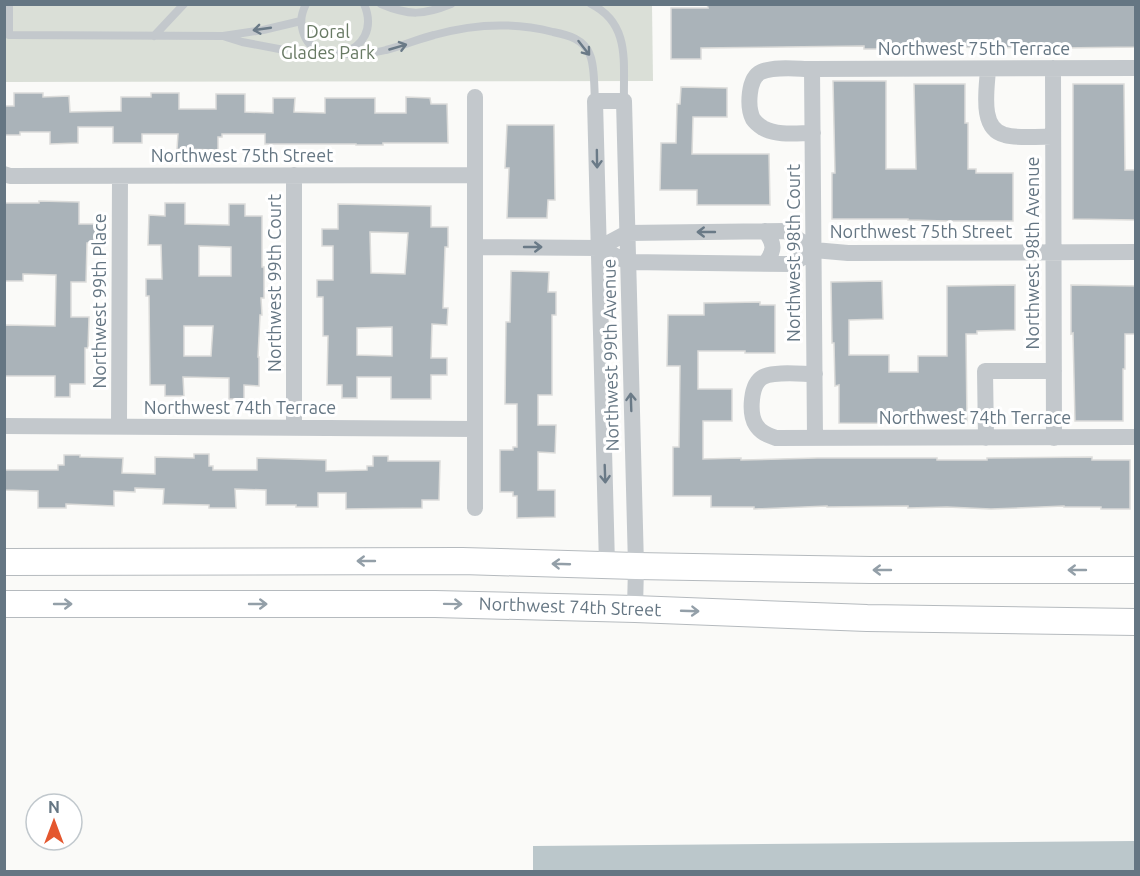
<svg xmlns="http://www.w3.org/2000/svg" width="1140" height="876" font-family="Ubuntu,sans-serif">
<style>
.green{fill:#dadfd7}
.water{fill:#bbc7cb}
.building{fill:#aab3b9;stroke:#dcdcda;stroke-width:1.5;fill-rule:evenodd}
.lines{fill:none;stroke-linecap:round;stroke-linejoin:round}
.primary-casing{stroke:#b5babe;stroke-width:28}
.service{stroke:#c3c8cc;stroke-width:8}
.minor{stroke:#c3c8cc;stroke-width:16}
.primary{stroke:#fff;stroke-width:26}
.oneway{stroke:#6a7a87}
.oneway2{stroke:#939fa8}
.labels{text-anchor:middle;stroke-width:6;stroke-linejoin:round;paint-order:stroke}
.park-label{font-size:18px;fill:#687a64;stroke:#fff}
.street-label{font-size:18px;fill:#657683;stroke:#fff}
</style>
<rect width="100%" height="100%" fill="#fafaf8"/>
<path class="green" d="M4 5H652L653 81 5 82Z"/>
<path class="water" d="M1135 841V871H533V846Z"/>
<path class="building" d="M707 4H1136V47L1061 48V47L983 48 936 46V48L895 47V49H864V46L701 48V59H671V8H708Z
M833 81H886V169H916L914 84H965V123H968V169H976V173H1013V221H947L908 220V219H832V173H835Z
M1073 84H1124L1125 170H1136V220L1073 219Z
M681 87 727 88V117H693L692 154H769L770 205H697V190H660L661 143H676L677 104H680Z
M14 93H43V97L69 96 70 112 121 111V97H151V93H179V109H216V94H245V112L273 113V98H295L294 112 325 113V98H375V113H406V97L430 98 431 104H447L448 143H383V145H356V144H265V134H222V137H218V150L177 149 178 134H142V143H113V127H78V143L50 144V132H20V135H4V106H14Z
M507 125H554L555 200H548L547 218H507L509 168H505Z
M39 201 79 202V224H96L95 243H87L86 282H71V317H89L88 348H85V384H70V397H55V376H4V325L55 326 56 275 23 274V281H4V203H39Z
M165 203H185V224L229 225V204H245V216H262V267H264V298H261L262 315H260L258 357H259V386L244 385V399H229V378L183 377 184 396H165V385H150L149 296H146V279H162L161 245H148L149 215 165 216ZM199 246 231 247V276H199ZM184 326H213L211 356H184Z
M338 204 431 206V227H448V247H445L443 308H448L447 325 432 324 431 358H447V375H431V399H391V377H357V398H342V385H327L328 336H323V297H317V280H333V246H322V229H338ZM370 232 408 233 405 274 371 273ZM392 327V356L357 355V328Z
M511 271 549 272 548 292H556V315H552V395H538V425H556L555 453 538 452V490H555V517L517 518V496H513V492H500V450H513V447H517V404H505L506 322H510Z
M882 281 883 319 849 320V355H889V372H918V356H947V286L1015 285V330L977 331V334H966L967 424 839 423V385L835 386 834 343H832L831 282Z
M1071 285 1136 286V334H1125V369H1123V421H1075L1073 333 1071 334Z
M760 302V305H775V353H745V351H698V389H732V421H703V459L741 458V460L817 458H937V460H987V458L1092 457V460H1130V509H1101V507H1064V506L991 509 947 507 908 508V506L827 507V506L754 509V507H711V496H673V447H679L680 366H667L668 315H704V303Z
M194 454H209V466H213V470H257V458L326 460V471L367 470V466H373V456H388V461H440L439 500H422V508L346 509V493H318V507H296V505H266V490L235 489 236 508H209V505L163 504 164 489 135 488V492L114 491V506L66 504V508H38V491L4 490V470H58V465H64V455H80V457L123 458 122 473 155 474V457L194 458Z"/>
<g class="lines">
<g class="primary-casing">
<path id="primary" d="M4 562 462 561 636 566 871 570H1136
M4 604H435L635 609 867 618 1136 622"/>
</g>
<path class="service" d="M9 4V35L223 36 263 30 301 21
M306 4C302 12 300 19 302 27 310 74 386 55 364 4
M381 4C409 16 424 15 451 4
M591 4C631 24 623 63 624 101
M154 36 184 4
M226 37 242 42 300 53 322 54
M340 54C356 54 371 54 386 50 403 46 418 39 434 35 473 24 514 22 553 32 568 35 584 39 590 55 595 67 594 88 595 101"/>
<path class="minor" d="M1053 68 1054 438
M812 69 815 438
M988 69C987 89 979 129 1005 135 1019 139 1037 136 1052 137
M475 97V508
M813 133C797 133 778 136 763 128 760 126 755 122 753 119 747 107 748 78 761 72 774 66 798 69 812 69L1136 68
M4 174 10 176 475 175
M294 175V427
M765 231C775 244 775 250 765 264
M475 247 599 248 628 262 792 264 814 250
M599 248 627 233 786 231 814 250 848 253 1136 252
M815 374C801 374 774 371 763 377 750 384 749 414 756 425 761 433 768 435 776 438L1136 437
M4 426 475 429
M119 426 120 176
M986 438 985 371H1054
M607 565 595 101H624L636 566 635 609"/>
<use href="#primary" class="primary"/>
</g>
<defs><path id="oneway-shaft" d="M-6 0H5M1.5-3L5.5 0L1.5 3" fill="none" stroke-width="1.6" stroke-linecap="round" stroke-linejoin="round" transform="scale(1.5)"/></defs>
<g class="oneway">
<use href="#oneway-shaft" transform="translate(262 29) rotate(172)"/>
<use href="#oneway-shaft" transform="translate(398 47) rotate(-16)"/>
<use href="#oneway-shaft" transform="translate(584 48) rotate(52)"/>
<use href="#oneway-shaft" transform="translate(597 159) rotate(89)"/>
<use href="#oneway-shaft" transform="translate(706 232) rotate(180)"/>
<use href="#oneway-shaft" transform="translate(533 247)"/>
<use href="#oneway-shaft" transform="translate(631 402) rotate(-92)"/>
<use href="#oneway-shaft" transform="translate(605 474) rotate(88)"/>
</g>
<g class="oneway2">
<use href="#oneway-shaft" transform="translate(366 561) rotate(180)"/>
<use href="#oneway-shaft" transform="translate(561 564) rotate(-178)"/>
<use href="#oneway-shaft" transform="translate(882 570) rotate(-180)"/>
<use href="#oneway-shaft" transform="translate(1077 570) rotate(-180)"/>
<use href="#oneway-shaft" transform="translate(63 604)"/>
<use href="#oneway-shaft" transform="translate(258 604)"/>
<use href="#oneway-shaft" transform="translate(453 604) rotate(1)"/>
<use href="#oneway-shaft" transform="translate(690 611) rotate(2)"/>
</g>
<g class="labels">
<g class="park-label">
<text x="328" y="38">Doral<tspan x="328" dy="21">Glades Park</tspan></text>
</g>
<g class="street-label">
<text x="974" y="55">Northwest 75th Terrace</text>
<text x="242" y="162">Northwest 75th Street</text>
<text x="921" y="238">Northwest 75th Street</text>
<text transform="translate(794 253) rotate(-90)" y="6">Northwest 98th Court</text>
<text transform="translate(1033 253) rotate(-90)" y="6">Northwest 98th Avenue</text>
<text transform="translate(275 283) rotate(-90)" y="6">Northwest 99th Court</text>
<text transform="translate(100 301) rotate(-90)" y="6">Northwest 99th Place</text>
<text transform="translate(611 355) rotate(-91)" y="6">Northwest 99th Avenue</text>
<text x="240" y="414">Northwest 74th Terrace</text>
<text x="975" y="424">Northwest 74th Terrace</text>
<text transform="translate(570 607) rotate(2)" y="6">Northwest 74th Street</text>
</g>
</g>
<rect width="1140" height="876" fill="none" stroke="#657683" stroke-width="12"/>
<g transform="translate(54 822)"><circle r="28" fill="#ffffff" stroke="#c1c8cd" stroke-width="1.5"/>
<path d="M0-4.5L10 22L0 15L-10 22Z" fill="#e4572e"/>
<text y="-9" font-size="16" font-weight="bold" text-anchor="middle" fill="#657683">N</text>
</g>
</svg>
